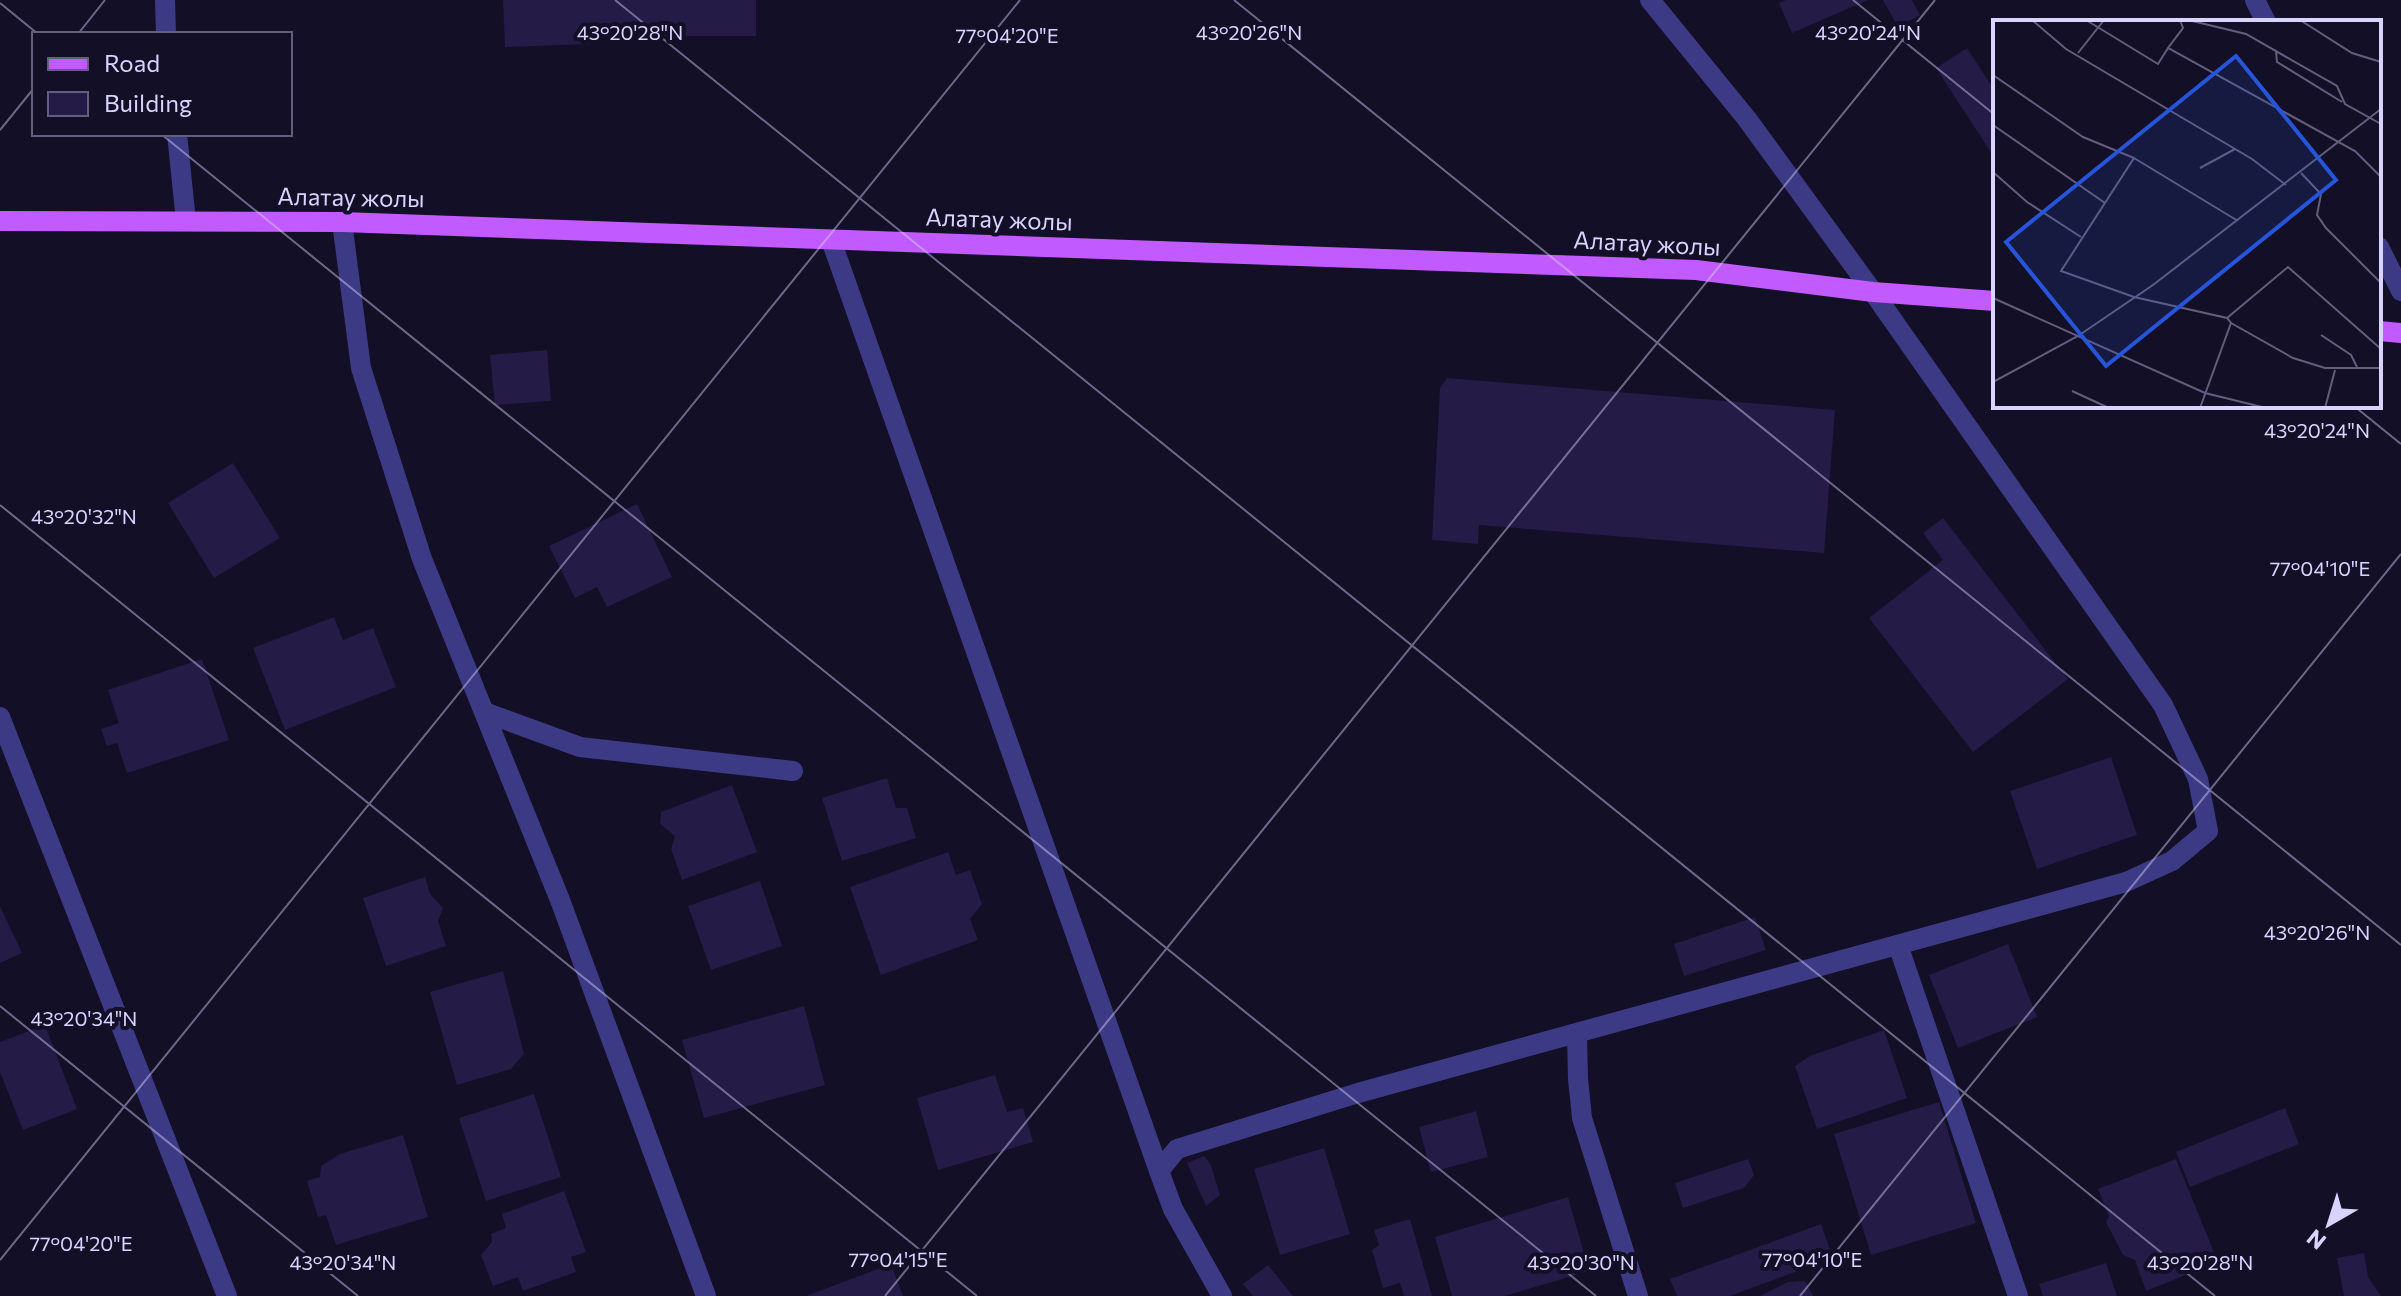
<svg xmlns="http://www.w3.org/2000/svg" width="2401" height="1296" font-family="Commissioner,sans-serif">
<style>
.building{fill:#241b47}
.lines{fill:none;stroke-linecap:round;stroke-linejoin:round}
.minor{stroke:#3d3a85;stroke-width:20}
.major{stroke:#c25bff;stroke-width:20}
.ticks{fill:none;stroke:#d9d4ff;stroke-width:2;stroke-opacity:0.45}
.labels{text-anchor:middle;stroke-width:8;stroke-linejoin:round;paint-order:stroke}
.street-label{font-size:24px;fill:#d9d4ff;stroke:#130f26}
.inset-road{fill:none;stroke:#625e7d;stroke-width:2}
.view{fill:#2655da;fill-opacity:0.15;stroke:#2655da;stroke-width:4}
.inset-edge{fill:none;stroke:#d9d4ff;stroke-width:4}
.ticks-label{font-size:20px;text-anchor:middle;fill:#d9d4ff;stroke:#130f26;stroke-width:8;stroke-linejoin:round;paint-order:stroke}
</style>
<rect width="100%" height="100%" fill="#130f26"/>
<path class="building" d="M503 0H756V36H589V44L505 47Z
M1786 0H1868L1792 33 1779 3Z
M1883 0H1912L1920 15 1898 27Z
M1967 48 1995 91V152L1992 154 1936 68Z
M547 350 551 401 495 405 490 355Z
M1447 378 1835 410 1824 553 1479 525 1478 544 1432 540 1440 388Z
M233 463 280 538 214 578 168 503Z
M637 504 672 577 607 607 597 587 575 598 549 546Z
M1943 518 2068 679 1973 752 1869 618 1943 560 1923 533Z
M334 617 343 640 373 628 396 687 285 730 253 648Z
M202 659 229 740 127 773 117 743 107 746 101 729 119 723 108 690Z
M2111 757 2137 835 2037 869 2010 791Z
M887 778 896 808H907L916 838 842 861 822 798Z
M732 785 757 852 682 880 671 849 675 836 660 824 661 812Z
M948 852 956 875 970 870 982 904 970 919 978 940 881 975 850 887Z
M425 877 430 894 443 908 438 921 446 946 386 966 363 898Z
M760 881 782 946 711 970 688 906Z
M0 906 22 953 0 963Z
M1755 917 1766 950 1684 976 1674 944Z
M2008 944 2037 1017 1958 1048 1929 975Z
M503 971 524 1054 511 1069 457 1085 430 992Z
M804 1006 825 1085 704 1118 682 1040Z
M45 1025 77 1109 23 1130 0 1072V1042Z
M1884 1030 1907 1098 1817 1129 1795 1066 1810 1056Z
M995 1075 1007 1112 1023 1108 1033 1142 938 1170 917 1098Z
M534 1094 561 1177 486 1201 459 1118Z
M1939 1102 1976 1223 1871 1255 1834 1134Z
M2285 1108 2299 1144 2190 1187 2176 1152Z
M1476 1111 1488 1157 1431 1172 1419 1127Z
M403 1135 428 1217 336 1245 326 1215 318 1217 307 1181 320 1177 321 1166 340 1154Z
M1324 1148 1350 1234 1280 1255 1254 1169Z
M1204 1156 1211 1165 1220 1195 1206 1206 1187 1163Z
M1748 1159 1754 1175 1744 1188 1683 1208 1675 1183Z
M2176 1159 2218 1262 2146 1291 2135 1260 2123 1255 2106 1222 2109 1216 2098 1189Z
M564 1191 586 1252 571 1257 576 1272 523 1291 518 1277 493 1286 481 1255 492 1242 491 1234 506 1228 502 1214Z
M1568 1197 1589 1271 1505 1296H1452L1435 1237Z
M1410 1219 1432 1296H1404L1400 1283 1383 1288 1372 1250 1379 1245 1374 1230Z
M1821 1224 1833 1258 1730 1296H1677L1670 1279Z
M2364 1253 2368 1277 2381 1296H2344L2337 1258Z
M2106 1263 2117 1296H2043L2039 1284Z
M891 1264 903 1296H806Z
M1268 1265 1293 1296H1253L1243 1284Z
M1805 1281 1813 1296H1760L1788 1282Z"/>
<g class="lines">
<path class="minor" d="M165 0 166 34
M2255 0 2266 22
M177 134 186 221
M342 222 361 368 422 559 560 900 706 1296
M831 240 1159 1171
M2379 247 2401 291
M484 712 580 747 793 771
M0 717 227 1296
M1898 945 2018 1296
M1577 1034 1578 1079 1582 1118 1638 1296
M1222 1296 1173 1209 1159 1171 1177 1149 1358 1093 2126 882 2172 861 2208 831 2198 779 2163 705 1873 292 1747 119 1650 0"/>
<path class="major" d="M0 221 342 222 1696 270 1873 292 1995 301
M2379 331 2401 333"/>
</g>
<path class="ticks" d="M615 0 2215 1296M1234 0 2401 945M1853 0 1995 115M0 3 38 34M78 34 105 0M0 130 34 88M161 134 1596 1296M2354 406 2401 444M0 505 977 1296M0 1006 358 1296M0 1260 1020 0M885 1296 1935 0M1800 1296 2401 554"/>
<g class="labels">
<g class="street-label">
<text transform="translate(351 198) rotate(1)" y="8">Алатау жолы</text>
<text transform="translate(999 220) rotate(2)" y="8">Алатау жолы</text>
<text transform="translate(1647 244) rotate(3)" y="8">Алатау жолы</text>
</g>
</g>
<g transform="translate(1993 20)">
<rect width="388" height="388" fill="#130f26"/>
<path class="inset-road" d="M39 0 73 29 259 139 293 165M93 0 165 44 175 28M187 0 190 8 175 28 362 131 388 157M195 0 253 14 344 66 352 84 388 104M307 0 359 33 388 42M283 31 284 42 349 82M85 33 111 0M0 55 90 117 141 138 68 251 141 277 234 298 238 303 207 388M0 105 112 183M141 138 245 201M207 148 242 129M0 152 34 182 88 217M308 153 328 174 324 195 333 208 388 263M0 278 212 373 273 388M234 298 295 247 388 329M238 303 300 338 332 348H388M328 315 358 335 364 347M0 362 85 316 160 265 388 89M79 371 116 388M332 388 342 350"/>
<path class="view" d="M243 36 343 160 113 346 13 222Z"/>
<rect width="388" height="388" class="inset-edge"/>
</g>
<g class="ticks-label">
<text x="630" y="40">43°20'28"N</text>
<text x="1249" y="40">43°20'26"N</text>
<text x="1868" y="40">43°20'24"N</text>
<text x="1007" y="43">77°04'20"E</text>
<text x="2317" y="438">43°20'24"N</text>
<text x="84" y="524">43°20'32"N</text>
<text x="2320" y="576">77°04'10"E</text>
<text x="2317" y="940">43°20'26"N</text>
<text x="84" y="1026">43°20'34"N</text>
<text x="81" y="1251">77°04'20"E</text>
<text x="898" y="1267">77°04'15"E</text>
<text x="1812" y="1267">77°04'10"E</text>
<text x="343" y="1270">43°20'34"N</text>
<text x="1581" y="1270">43°20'30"N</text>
<text x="2200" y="1270">43°20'28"N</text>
</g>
<rect x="32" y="32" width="260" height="104" fill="#130f26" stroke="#625e7d" stroke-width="2"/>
<rect x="48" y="58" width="40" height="12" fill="#c25bff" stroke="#625e7d" stroke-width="2"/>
<text x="104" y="72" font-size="24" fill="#d9d4ff">Road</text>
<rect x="48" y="92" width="40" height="24" fill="#241b47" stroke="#625e7d" stroke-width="2"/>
<text x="104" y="112" font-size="24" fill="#d9d4ff">Building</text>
<g transform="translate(2329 1224) rotate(219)" stroke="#130f26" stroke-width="6" paint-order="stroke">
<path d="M0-6L14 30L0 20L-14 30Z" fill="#d9d4ff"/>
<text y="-12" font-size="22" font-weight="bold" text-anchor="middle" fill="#d9d4ff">N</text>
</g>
</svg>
